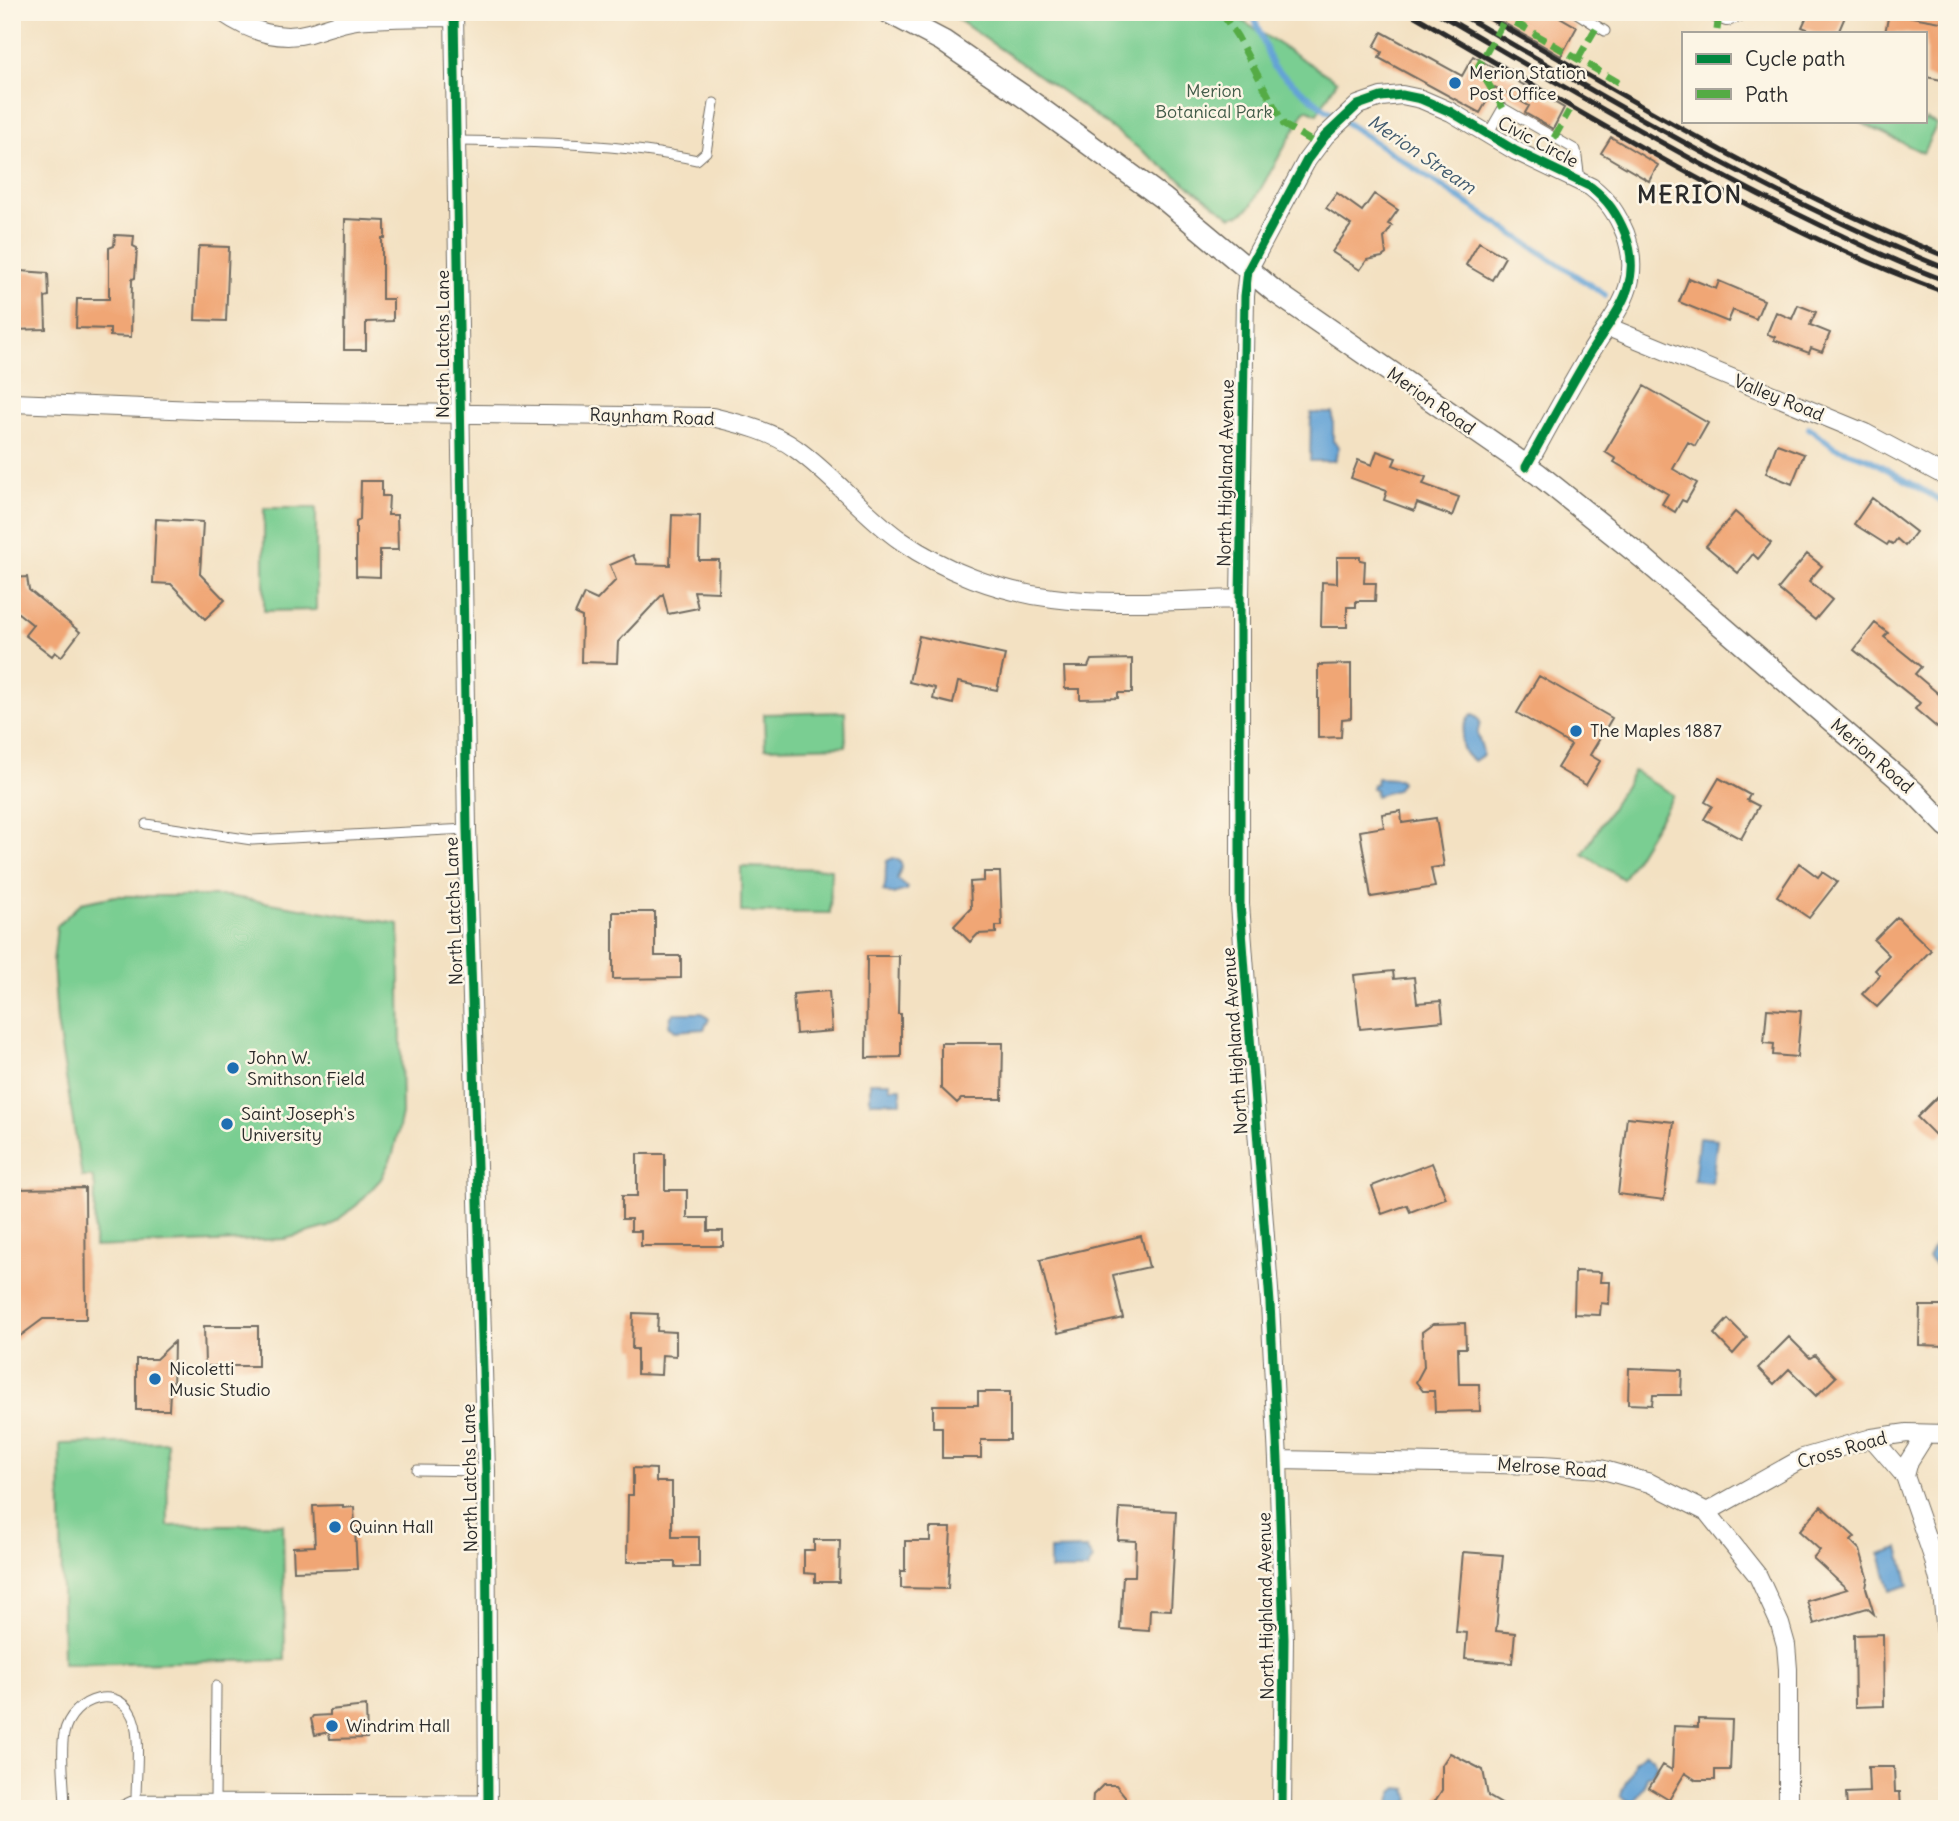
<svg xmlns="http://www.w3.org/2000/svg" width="1959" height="1821" font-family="Delius,sans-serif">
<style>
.green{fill:#7ace92;stroke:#527c5e;stroke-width:2}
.water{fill:#63a3d6;stroke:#476780;stroke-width:2}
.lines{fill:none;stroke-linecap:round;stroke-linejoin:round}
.stream{stroke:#63a3d6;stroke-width:6}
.building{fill:#f0a675}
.service-casing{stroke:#716b60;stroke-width:11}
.minor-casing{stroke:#716b60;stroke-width:20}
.tertiary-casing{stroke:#716b60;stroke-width:24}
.service{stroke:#fff;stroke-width:9}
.minor{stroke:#fff;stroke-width:18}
.tertiary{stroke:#fff;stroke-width:21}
.rail{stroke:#2b2b2b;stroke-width:5}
.quiet{stroke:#54ab44;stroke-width:7;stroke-dasharray:14 7;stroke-linecap:butt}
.cycleway-casing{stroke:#fcf5e5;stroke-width:13}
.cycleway{stroke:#00873e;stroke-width:9}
.poi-dot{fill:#1f6fb2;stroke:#fcf5e5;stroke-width:2.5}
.labels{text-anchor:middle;stroke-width:5;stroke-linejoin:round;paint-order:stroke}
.poi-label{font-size:18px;fill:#2b2b2b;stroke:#fcf5e5;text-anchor:start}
.park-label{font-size:18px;fill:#435c4a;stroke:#fcf5e5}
.street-label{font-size:18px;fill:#2b2b2b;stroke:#fcf5e5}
.water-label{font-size:19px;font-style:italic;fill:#415b6f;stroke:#fcf5e5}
.district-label{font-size:24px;font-weight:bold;letter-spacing:2px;fill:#2b2b2b;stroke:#fcf5e5}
</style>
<rect width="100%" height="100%" fill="#fcf5e5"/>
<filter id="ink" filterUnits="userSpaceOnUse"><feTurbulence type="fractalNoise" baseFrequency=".0143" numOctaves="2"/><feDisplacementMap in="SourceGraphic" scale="14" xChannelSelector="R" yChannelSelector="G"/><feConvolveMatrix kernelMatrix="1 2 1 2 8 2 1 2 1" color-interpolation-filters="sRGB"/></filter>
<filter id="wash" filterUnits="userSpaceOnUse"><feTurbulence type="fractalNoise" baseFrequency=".00686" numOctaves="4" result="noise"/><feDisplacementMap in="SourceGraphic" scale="28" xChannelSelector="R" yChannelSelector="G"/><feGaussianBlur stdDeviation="1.57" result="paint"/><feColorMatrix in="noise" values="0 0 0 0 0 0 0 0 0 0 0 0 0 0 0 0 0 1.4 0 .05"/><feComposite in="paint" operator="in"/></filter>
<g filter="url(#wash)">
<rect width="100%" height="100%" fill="#f3e1c2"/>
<path class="green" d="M947 12H1228L1337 81 1317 114 1306 109 1251 206 1241 214 1231 217 1064 93Z
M1926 119 1937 124 1923 153 1860 122 1926 121Z
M264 508H316V610L264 611Z
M845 712 846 746 765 748 764 714Z
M1634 771 1674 795 1623 879 1583 854Z
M741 867 831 869 830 913 741 912Z
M115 896H227L399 924 402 1114 393 1154 381 1179 357 1205 328 1227 285 1239 94 1247 95 1186 92 1177H82L57 1022 53 962 57 926 81 903Z
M167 1442 168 1526 283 1524 285 1660 63 1664 60 1444Z"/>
<path class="water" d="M1311 413H1333V441L1339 447 1334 461H1310Z
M1473 715C1486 722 1476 726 1478 736 1480 743 1483 747 1483 755L1474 761C1456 751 1461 731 1469 717Z
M1377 778 1399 779 1401 782 1396 790 1376 796 1375 789 1372 788 1373 784H1376Z
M893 858 900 861 902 866 897 879 908 888 907 890 893 894 883 891C888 883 884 870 887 861Z
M674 1013H702L709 1019 704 1029 675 1031 669 1025 671 1016Z
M870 1082H890V1088H901V1102H870Z
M1699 1137 1717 1139 1712 1183 1694 1181Z
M1947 1245V1266L1940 1269 1928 1258 1934 1246 1940 1249Z
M1899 1548 1909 1585 1890 1591 1880 1554Z
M1086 1549 1093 1559 1087 1570H1050V1550Z
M1645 1752 1652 1757 1657 1765 1651 1776H1647L1645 1785 1634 1801H1629L1621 1796C1623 1782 1632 1778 1634 1762Z
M1398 1788 1407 1789 1410 1800 1402 1809H1387L1393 1792Z"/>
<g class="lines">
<path class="stream" d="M1252 12 1273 67 1321 106 1605 295
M1809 428 1834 447 1869 459 1947 504"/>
</g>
<g id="blocks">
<path class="building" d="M1485 12H1551L1577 27 1561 56Z
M1809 12H1847L1838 33H1817L1802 27Z
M1889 13 1947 23V81L1926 77V33H1885Z
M1382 32 1462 76 1473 56 1564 108 1553 129 1525 113 1529 106 1495 87 1480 113 1379 58 1382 52 1374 47Z
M1611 137 1658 165 1649 181 1601 153Z
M1337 193 1362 211 1374 194 1398 210 1388 224 1392 226 1384 238 1386 254 1382 257 1367 260 1360 270 1332 252 1351 225 1326 208Z
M345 219 385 221V238H382V299H393V321L366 322V350H344Z
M115 235 134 236 133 246 137 248 135 278 132 279 131 337 110 336V329L76 328 77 299H109V248L114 246Z
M1479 242 1505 257 1492 280 1466 265Z
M200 246 229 247 226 321 195 320 198 250Z
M20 271 48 273 49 296 45 297 46 329 12 330V288L20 287Z
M1689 278 1716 289 1719 281 1764 300 1756 319 1733 310 1728 322 1679 302Z
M1798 305 1816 312 1810 325 1830 333 1822 352 1811 348 1809 353 1774 340 1775 337 1767 334 1776 312 1792 319Z
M1644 386 1708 423 1695 446 1688 442 1673 469 1697 483 1686 502 1682 500 1675 512 1662 504 1668 494 1614 462 1616 459 1605 452Z
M1777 444 1804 454 1792 484 1766 473Z
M1377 451 1396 458 1393 465 1426 477 1423 484 1459 497 1452 516 1417 503 1414 511 1384 500 1387 491 1351 478 1358 460 1372 465Z
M361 481H382V496H389L388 515H397L398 550H380V577L356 576V522L360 520Z
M1872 498 1916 532 1905 546 1897 539 1893 544 1889 542 1887 545 1854 524Z
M1735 512 1771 543 1758 559 1753 554 1738 573 1706 546Z
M672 515 700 516 699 560H719L718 592 694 591 698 608 668 614 663 594 618 642 617 663 581 662 582 617 575 614 584 594 597 600 616 580 610 565 633 555 637 564 670 565Z
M156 519 203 522 200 574 225 600 205 619 171 584 153 583Z
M1807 554 1822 566 1809 581 1832 600 1815 620 1778 589Z
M1337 557H1360V560L1365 561 1364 583H1376L1375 601H1356V607H1347V627H1321L1322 582 1337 583Z
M27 577 29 590 80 632 61 657 55 652 52 656 25 635 33 625 12 608V578Z
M1875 623 1888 633 1884 637 1921 667 1915 674 1947 701V736L1915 709 1920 703 1854 650Z
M919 636 1005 655 997 690 958 682 953 704 933 699 935 688 909 682Z
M1132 659V693H1118V698L1080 699V689H1065L1064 667H1088L1091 660Z
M1351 664V718L1342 719 1341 737 1318 738V665Z
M1539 676 1612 718 1590 755 1600 761 1586 785 1557 768 1571 745 1517 713Z
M1719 778 1750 795 1747 800 1759 806 1741 839 1704 819 1712 806 1705 802Z
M1401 811 1402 823 1436 818 1444 866 1431 868 1435 887 1371 897 1360 831 1384 827 1382 814Z
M1799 863 1818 877 1822 872 1837 882 1809 918 1777 896Z
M984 872H1000L1002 926H996V933L978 934 970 942 954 926 971 908 970 882 984 881Z
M613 912H655V956H681V978L613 979Z
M1897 917 1931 950 1877 1007 1862 994 1880 975 1875 970 1889 955 1874 940Z
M867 956H899L898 1014H901V1057L866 1058Z
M1393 971 1394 979 1414 977 1417 1003 1441 1001 1443 1021 1360 1029 1354 975Z
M829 991 832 1031 796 1034 793 994Z
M1767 1009 1801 1011 1797 1057 1773 1055 1774 1044 1764 1043Z
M941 1043H1003L1002 1099H961L957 1103 941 1088Z
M1947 1087V1130L1938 1138 1917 1117Z
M1627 1117 1674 1122 1664 1200 1618 1194Z
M637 1154H665V1190H687V1218H708V1231H723V1246H641V1231H631V1219H622V1196H637Z
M1432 1163 1446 1198 1410 1212 1407 1205 1382 1214 1372 1186Z
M85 1188 86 1319H43L12 1342V1189Z
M1141 1236 1149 1267 1113 1275 1123 1318 1058 1333 1040 1260Z
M1575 1271 1601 1272 1600 1282H1610L1609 1304 1601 1303 1600 1315 1574 1314Z
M1920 1306H1947V1346L1919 1345Z
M633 1313 658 1314 657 1331 676 1332V1356L662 1355 661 1375 637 1374V1349H632Z
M1728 1319 1747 1338 1733 1354 1714 1334Z
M1465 1323 1466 1348H1458L1459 1384H1479L1480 1411 1435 1412 1434 1391H1423L1416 1382 1424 1367 1422 1332 1433 1324Z
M204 1326H258V1366H205Z
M1789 1337 1810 1358 1815 1355 1836 1377 1816 1396 1789 1369 1774 1384 1758 1368Z
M174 1342 173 1392H170L169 1410H136V1359H156Z
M1629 1368 1682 1370 1681 1395H1653L1652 1405 1628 1404Z
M978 1392H1010V1440H981V1458H942V1427H933V1405H978Z
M633 1468 656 1469V1482H672V1537H699V1567H675V1562H627L628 1495H633Z
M343 1505V1508L354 1507 357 1569 294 1571 293 1547 315 1546 313 1506Z
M1821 1506 1855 1537 1851 1541 1860 1550 1868 1577 1866 1588 1874 1614 1867 1608 1814 1624 1807 1601 1847 1589 1813 1558 1820 1550 1799 1531Z
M1120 1508 1176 1511 1171 1610 1150 1609 1149 1631 1120 1629 1123 1576H1135L1136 1541 1118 1540Z
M930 1528H951L948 1589 901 1588V1571H905V1541H930Z
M814 1540H840L839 1582H815V1574L804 1573V1550H814Z
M1463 1552 1503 1555 1496 1631 1515 1633 1512 1663 1465 1659 1467 1633 1456 1632Z
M1883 1634 1884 1706 1855 1707 1854 1635Z
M366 1706 367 1738 330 1739 329 1732 315 1735 311 1719 313 1716 330 1715V1710Z
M1698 1719 1732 1720 1730 1770H1715V1780H1696L1685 1773 1669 1800 1649 1788 1663 1765 1672 1770 1674 1726 1698 1727Z
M1450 1753 1483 1770 1488 1796 1510 1809H1430L1442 1790V1765Z
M1868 1767H1894L1895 1792H1900L1901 1809H1847L1846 1793 1869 1792Z
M1103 1785H1116L1125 1796V1809H1092L1093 1795Z"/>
</g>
</g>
<g filter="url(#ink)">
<use href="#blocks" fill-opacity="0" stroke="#716b60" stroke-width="2"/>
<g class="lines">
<g class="service-casing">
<path id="service" d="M1575 12 1605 31
M1488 134 1503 108 1576 150 1580 180
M458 141C538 142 618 143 697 160L706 152 714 103
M146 824 252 840 467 829
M417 1470 486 1471
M215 1801 216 1686
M65 1809C65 1788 60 1753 64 1734 71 1697 124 1680 135 1724 140 1745 136 1777 136 1799L488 1800
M115 1809 136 1799"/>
</g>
<g class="minor-casing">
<path id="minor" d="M222 12C248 30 277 42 309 33 324 29 340 22 356 20 389 17 421 17 454 17
M454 12 467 829 486 1471 488 1809
M1713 12 1727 17 1740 12
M1608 327 1865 433 1947 477
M12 403 224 411 712 417C741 424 772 431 796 449 834 476 863 514 900 540 944 571 1000 592 1053 598 1111 606 1181 600 1240 599
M1872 1438 1905 1476 1933 1557 1942 1592 1947 1644
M1278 1460 1543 1465 1600 1469 1650 1483 1707 1512 1758 1576 1780 1624 1786 1645 1788 1669V1809
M1905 1476 1909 1461 1926 1434
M1707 1512 1803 1458 1872 1438 1907 1433 1947 1434
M1282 1809 1284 1639 1278 1460 1270 1303 1240 904V599L1245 296 1248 270 1307 160 1325 136 1358 105 1381 97 1402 95 1421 99 1451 112 1516 151 1591 187C1608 200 1617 214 1625 233 1645 286 1614 313 1589 355 1567 392 1547 429 1526 467"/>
</g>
<g class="tertiary-casing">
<path id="tertiary" d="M888 12 943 41 1026 98 1164 199 1274 291 1538 474 1643 558 1914 792 1947 826"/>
</g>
<use href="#service" class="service"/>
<use href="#minor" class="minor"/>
<use href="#tertiary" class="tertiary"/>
<path class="rail" d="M1408 12C1581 111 1760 226 1947 293
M1436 12C1561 85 1685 160 1816 223 1859 244 1902 265 1947 281
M1457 12C1616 105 1775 200 1947 269
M1479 12C1631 101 1783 192 1947 257"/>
<path class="quiet" d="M1221 12 1237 36 1284 125 1318 145
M1497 12 1621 84
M1717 30 1719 14
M1578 59 1597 26
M1503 108 1478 67 1506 17
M1554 138 1569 111"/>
<g class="cycleway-casing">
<path id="cycleway" d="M454 12 467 829 486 1471 488 1809
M1282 1809 1284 1639 1278 1460 1270 1303 1240 904V599L1245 296 1248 270 1307 160 1325 136 1358 105 1381 97 1402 95 1421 99 1451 112 1516 151 1591 187C1608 200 1617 214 1625 233 1645 286 1614 313 1589 355 1567 392 1547 429 1526 467"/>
</g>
<use href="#cycleway" class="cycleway"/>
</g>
</g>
<g class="poi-dot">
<circle cx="1455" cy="83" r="7"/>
<circle cx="1576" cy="731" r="7"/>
<circle cx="233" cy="1068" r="7"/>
<circle cx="227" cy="1124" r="7"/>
<circle cx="155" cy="1379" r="7"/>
<circle cx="335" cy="1527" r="7"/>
<circle cx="332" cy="1726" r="7"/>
</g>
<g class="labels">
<g class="poi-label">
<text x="1469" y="79">Merion Station<tspan x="1469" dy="21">Post Office</tspan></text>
<text x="1590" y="737">The Maples 1887</text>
<text x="247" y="1064">John W.<tspan x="247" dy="21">Smithson Field</tspan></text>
<text x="241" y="1120">Saint Joseph's<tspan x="241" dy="21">University</tspan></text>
<text x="169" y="1375">Nicoletti<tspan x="169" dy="21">Music Studio</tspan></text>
<text x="349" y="1533">Quinn Hall</text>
<text x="346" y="1732">Windrim Hall</text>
</g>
<g class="park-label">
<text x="1214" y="97">Merion<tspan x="1214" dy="21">Botanical Park</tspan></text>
</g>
<g class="street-label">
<text transform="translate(1538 142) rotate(28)" y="6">Civic Circle</text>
<text transform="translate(443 344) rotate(-90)" y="6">North Latchs Lane</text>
<text transform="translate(1779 398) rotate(22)" y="6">Valley Road</text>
<text transform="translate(1431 401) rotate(35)" y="6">Merion Road</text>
<text transform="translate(652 417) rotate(2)" y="6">Raynham Road</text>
<text transform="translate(1226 473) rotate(-89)" y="6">North Highland Avenue</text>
<text transform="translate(1872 756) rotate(41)" y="6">Merion Road</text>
<text transform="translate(454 911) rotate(-92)" y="6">North Latchs Lane</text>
<text transform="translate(1235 1041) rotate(-94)" y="6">North Highland Avenue</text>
<text transform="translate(1842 1450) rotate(-16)" y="6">Cross Road</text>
<text transform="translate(1552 1468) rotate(4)" y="6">Melrose Road</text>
<text transform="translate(470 1478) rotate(-91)" y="6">North Latchs Lane</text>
<text transform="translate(1266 1606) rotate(-91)" y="6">North Highland Avenue</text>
</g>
<g class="water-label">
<text transform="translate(1422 154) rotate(34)" y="7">Merion Stream</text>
</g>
<g class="district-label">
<text x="1690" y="203">MERION</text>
</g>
</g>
<rect width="1959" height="1821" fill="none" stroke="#fcf5e5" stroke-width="42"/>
<rect x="1682" y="32" width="245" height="91" fill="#fcf5e5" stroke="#a8a49b" stroke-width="2"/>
<rect x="1696" y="54" width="35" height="10" fill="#00873e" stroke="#a8a49b" stroke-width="2"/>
<text x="1745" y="66" font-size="21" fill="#2b2b2b">Cycle path</text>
<rect x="1696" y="89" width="35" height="10" fill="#54ab44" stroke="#a8a49b" stroke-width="2"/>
<text x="1745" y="102" font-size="21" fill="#2b2b2b">Path</text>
</svg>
